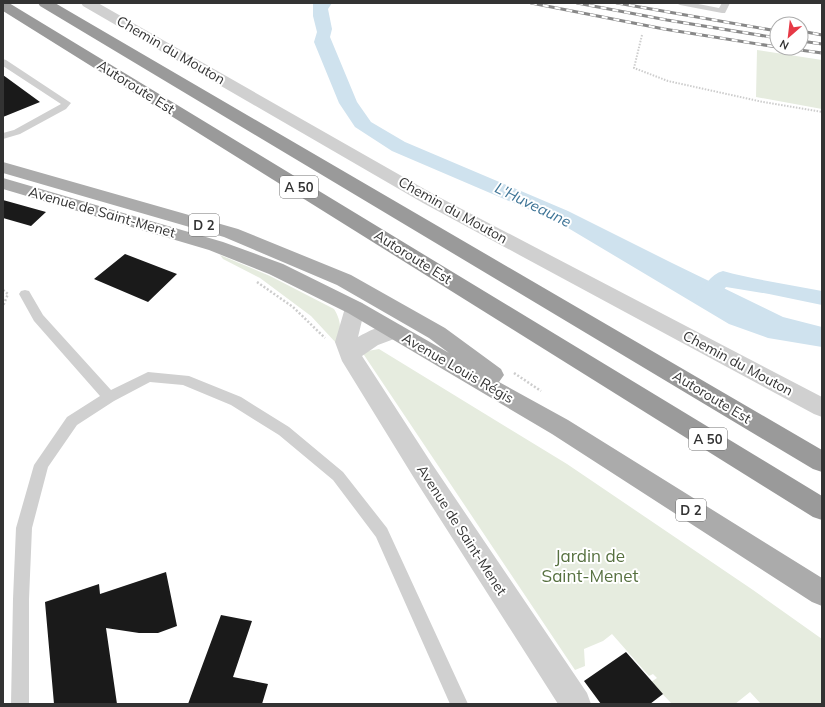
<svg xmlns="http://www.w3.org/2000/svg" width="825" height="707" font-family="Mulish,sans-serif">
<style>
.green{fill:#e6ecdf}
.water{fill:#cfe2ee}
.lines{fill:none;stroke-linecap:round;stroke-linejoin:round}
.canal{fill:#cfe2ee;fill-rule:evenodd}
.building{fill:#1a1a1a}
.path-far1{stroke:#cdcdcd;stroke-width:2;stroke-dasharray:1.5 1.5;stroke-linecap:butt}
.path{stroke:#cdcdcd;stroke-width:2.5;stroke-dasharray:2 2;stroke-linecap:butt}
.service{fill:#d0d0d0;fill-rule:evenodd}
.minor{fill:#d0d0d0;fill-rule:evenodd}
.primary{fill:#ababab;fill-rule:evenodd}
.motorway{fill:#9a9a9a;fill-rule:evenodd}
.rail-casing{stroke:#888;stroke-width:3}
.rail{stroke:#fff;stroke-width:2;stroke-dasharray:6;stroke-linecap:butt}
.labels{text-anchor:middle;stroke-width:4;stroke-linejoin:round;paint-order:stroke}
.shield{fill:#fff;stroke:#707070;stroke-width:1}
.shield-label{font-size:13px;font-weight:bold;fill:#333}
.street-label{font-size:14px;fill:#333;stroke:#fff}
.water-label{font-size:15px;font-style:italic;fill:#3f7597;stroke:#fff}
.near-park-label{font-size:17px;fill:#56703f;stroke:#fff}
</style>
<rect width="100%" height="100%" fill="#fff"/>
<path class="green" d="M757 50 822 60V109L756 97Z
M220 255 270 276 334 309C342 322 341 330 337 344L311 316 260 278 223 259Z
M379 349 567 464 753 590 822 639V704H761L750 692 735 704H672L651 682 657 678 653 674 649 676 612 634 603 641 584 649 585 666 575 670 362 352Z"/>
<path class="water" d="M313 3H332L328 9 332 29 330 37 357 102 371 122 405 142 568 211 672 263 783 317 822 327V347L768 338 729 324 558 222 392 151 355 127 339 103 314 42 317 32 313 16Z"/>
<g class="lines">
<path class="canal" d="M723 271C755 280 789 284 822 291V305L769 294 726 287C717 298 714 307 699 303L696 298C702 288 711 274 723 271Z"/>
</g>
<path class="building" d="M3 75 40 102 3 117Z
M3 200 46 212 31 226 3 218Z
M125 254 177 274 148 302 94 279Z
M166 572 177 626 158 633H139L106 628 117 704H54L45 602 99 584 100 594Z
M221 615 252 621 233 677 268 684 262 704H188Z
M626 652 663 694 650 704H601L584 681Z"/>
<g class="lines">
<path class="path-far1" d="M642 35 634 68 668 81 763 102 822 112"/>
<path class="path" d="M257 282 293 307 325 338
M3 290 8 294 3 306
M514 373 541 391"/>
<path class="service" d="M676 3H693L719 8 722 3H730L725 13H722L680 5Z
M3 59 6 60 71 103 66 109 20 134 3 139V133L14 130 61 104 3 66Z
M25 290 29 291 43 315 111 390 148 372 189 376 241 397 289 427 343 472 387 528 468 704H450L376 537 333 480 279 435 231 405 183 385 150 382 114 401 77 425 48 467 32 528 29 599V704H11L13 599 16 528 34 465 67 417 100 396 34 321 19 294 21 291Z"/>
<path class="minor" d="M81 3H98L435 195 822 397V417L814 414 423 203 83 6Z
M355 301 362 303 365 308 358 337C371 330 387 321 402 326L405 331 402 336 378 345 362 356 432 464 587 693 591 704H558L414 478 342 361 335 342 345 308 348 303Z"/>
<path class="primary" d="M3 162 238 229 351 275 445 328 501 369 504 375 499 382 568 420 822 578V606L812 602 552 434 348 313 269 274 209 250 3 189V178L223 242 283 264 362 303 449 353 429 338 337 285 224 237 3 173Z"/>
<path class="motorway" d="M3 3H9L822 496V520L813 517 3 11Z
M38 3H55L822 450V472L813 469 40 6Z"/>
<g class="rail-casing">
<path id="rail" d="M531 3 664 29 777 47
M577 3 667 20 777 38
M617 3 777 31
M801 31 822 35
M801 41 822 44
M785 48 822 53"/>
</g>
<use href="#rail" class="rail"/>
</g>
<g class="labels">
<g class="shield">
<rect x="280" y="176" width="38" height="22" rx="3"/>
<rect x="189" y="214" width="30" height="22" rx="3"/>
<rect x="689" y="428" width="38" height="22" rx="3"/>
<rect x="676" y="499" width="30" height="22" rx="3"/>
</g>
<g class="shield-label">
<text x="299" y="192">A 50</text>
<text x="204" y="230">D 2</text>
<text x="708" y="444">A 50</text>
<text x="691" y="515">D 2</text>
</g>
<g class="street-label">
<text transform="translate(171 50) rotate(30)" y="5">Chemin du Mouton</text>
<text transform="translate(136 87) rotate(32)" y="5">Autoroute Est</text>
<text transform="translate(453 210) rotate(29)" y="5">Chemin du Mouton</text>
<text transform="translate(102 212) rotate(16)" y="5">Avenue de Saint-Menet</text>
<text transform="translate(413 257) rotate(32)" y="5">Autoroute Est</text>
<text transform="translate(738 363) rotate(28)" y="5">Chemin du Mouton</text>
<text transform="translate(458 368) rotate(30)" y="5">Avenue Louis Régis</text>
<text transform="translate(712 397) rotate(31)" y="5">Autoroute Est</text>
<text transform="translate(462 530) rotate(57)" y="5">Avenue de Saint-Menet</text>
</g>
<g class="water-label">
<text transform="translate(533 205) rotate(26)" y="5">L'Huveaune</text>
</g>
<g class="near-park-label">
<text x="590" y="562">Jardin de<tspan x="590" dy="20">Saint-Menet</tspan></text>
</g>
</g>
<rect width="825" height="707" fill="none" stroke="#333333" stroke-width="8"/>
<g transform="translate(789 36) rotate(208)"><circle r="19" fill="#ffffff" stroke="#adadad"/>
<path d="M0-3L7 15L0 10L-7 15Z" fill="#e63946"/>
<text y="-6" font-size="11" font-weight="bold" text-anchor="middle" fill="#333333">N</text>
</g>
</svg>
